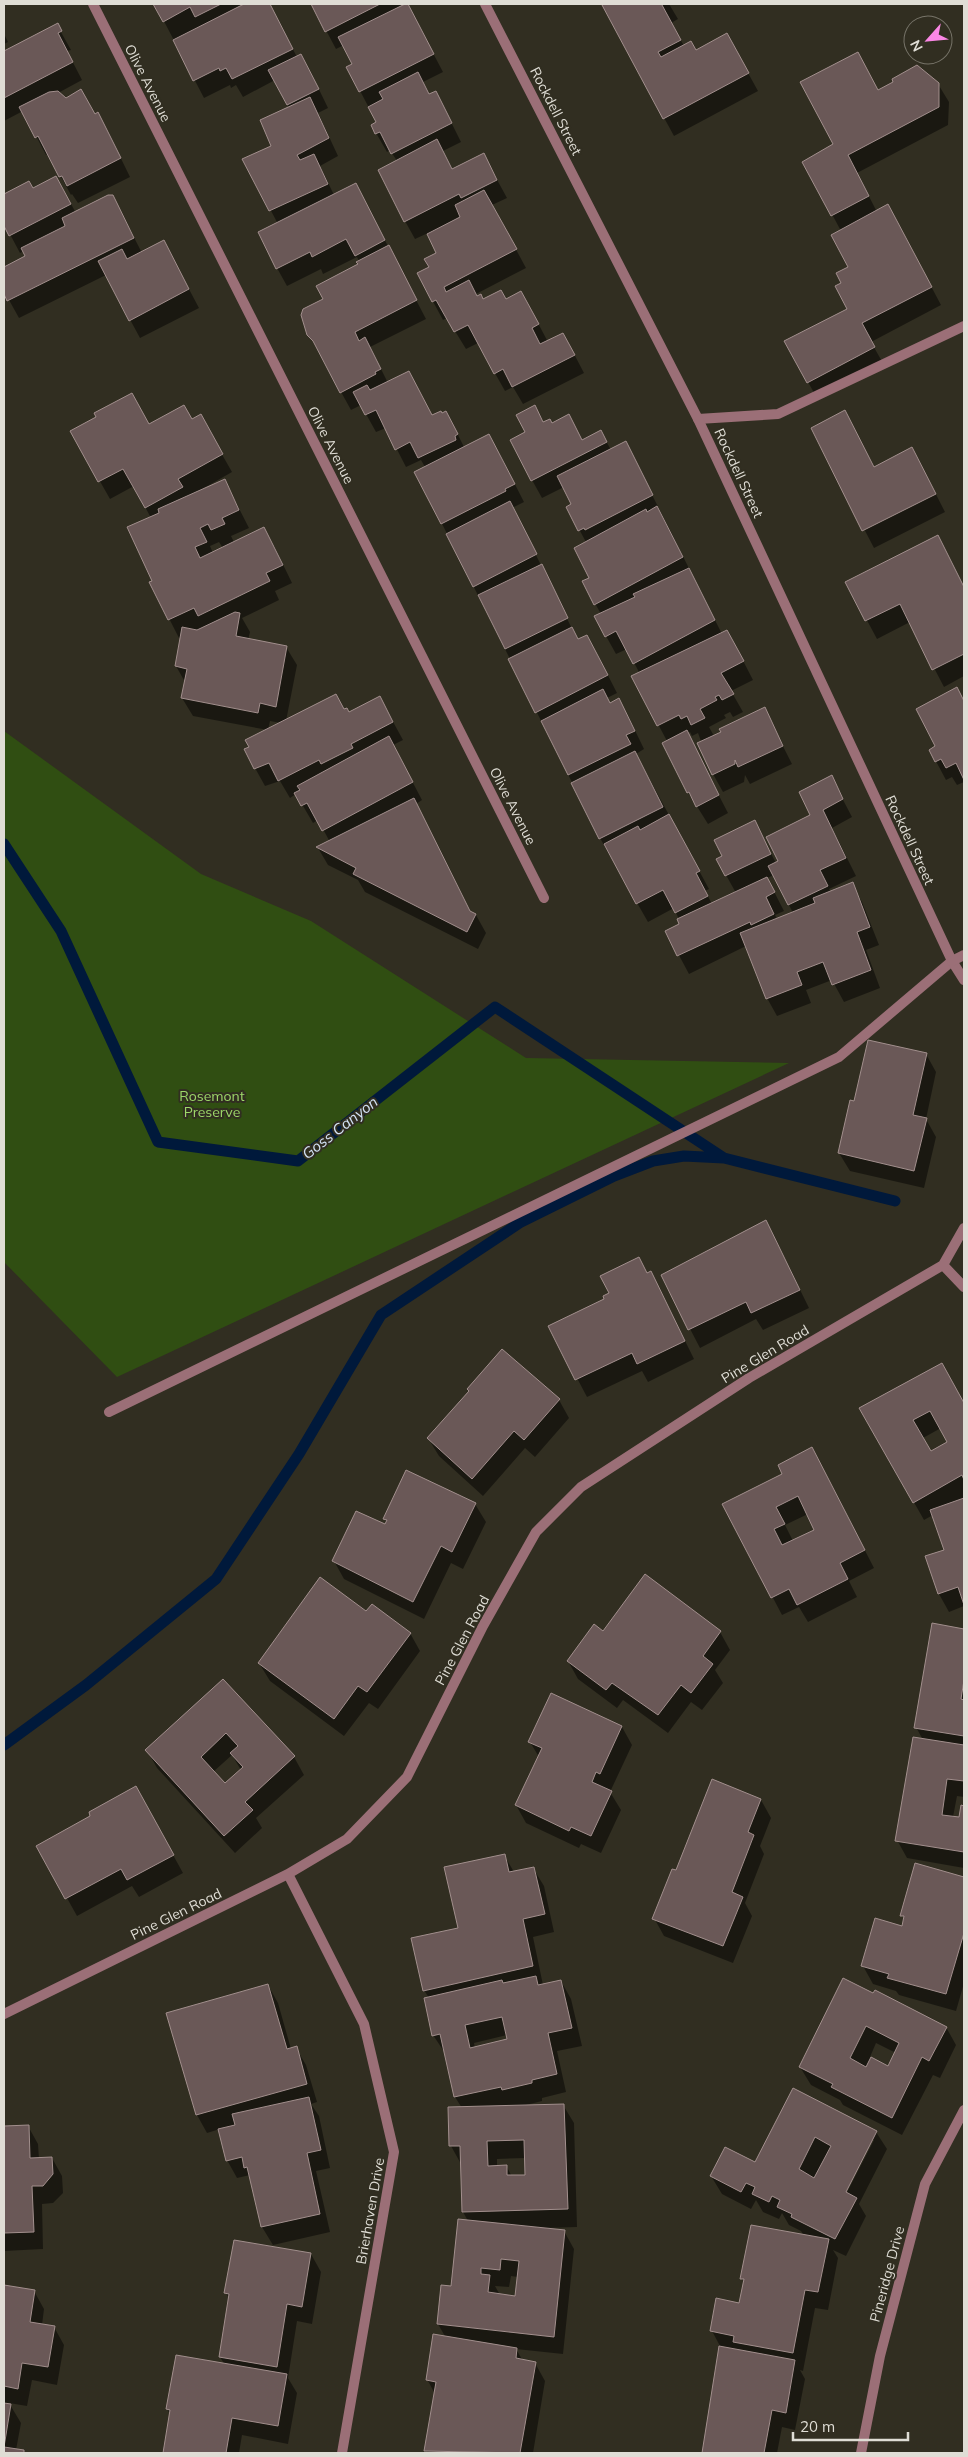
<svg xmlns="http://www.w3.org/2000/svg" width="968" height="2457" font-family="Mulish,sans-serif">
<style>
.green{fill:#304e12}
.shadow{fill:#0007;fill-rule:evenodd}
.lines{fill:none;stroke-linecap:round;stroke-linejoin:round}
.stream{stroke:#00193b;stroke-width:11}
.building{fill:#6a5857;stroke:#a28f8d;fill-rule:evenodd}
.service{stroke:#9b6f77;stroke-width:10}
.minor{stroke:#9b6f77;stroke-width:10}
.tertiary{stroke:#9b6f77;stroke-width:10}
.labels{text-anchor:middle;stroke-width:4;stroke-linejoin:round;paint-order:stroke}
.street-label{font-size:14px;fill:#dfddd5;stroke:#312e21}
.park-label{font-size:14px;fill:#9dd869;stroke:#312e21}
.water-label{font-size:15px;font-style:italic;fill:#d4e3f6;stroke:#312e21}
</style>
<rect width="100%" height="100%" fill="#312e21"/>
<path class="green" d="M4 731 201 874 311 921 526 1058 789 1063 117 1377 4 1262Z"/>
<path class="shadow" d="M155 4H269L297 57 301 55 311 73 328 108 318 113 338 156 320 166 334 195 356 185 426 319 370 347 388 383 433 417 456 431 464 447 499 453 524 502 514 507V510L576 637 597 654 617 693 607 698 611 704 618 700 629 718 644 749 636 754 709 889 705 891 712 904 736 893 726 875 723 857 754 822 776 863 780 862 812 815 831 777 852 817 832 828 856 876 829 889 831 892 852 884 862 902 879 945 866 950 880 988 844 1002 832 980 806 990 811 1003 777 1016 767 998 746 946 689 974 666 931 681 924 674 908 648 922 600 838 416 472 425 467 421 460 406 467 386 428 376 432 361 405 351 410 309 334 324 299 359 265V261L357 257 323 274 321 269 287 286 277 268 278 224 244 160 273 146 289 108 275 80 243 97 236 85 231 88 230 85 204 98ZM774 875 793 913 777 919 775 915 784 911 767 878Z
M312 4H407L443 72 423 82 430 95 445 110 461 142 443 151 453 170 483 154 507 198 492 205 526 268 476 294 483 300 506 301 531 310 548 342 573 352 584 373 523 404 513 387 505 391 478 343 466 349 447 318 443 320 418 274 431 267 438 253 428 233 415 239 405 221 397 161 390 150 387 152 372 126 377 123 348 68 353 65 344 45 336 49Z
M607 4H669L678 19 671 23 684 46 696 52 737 53 758 91 674 136 603 6Z
M57 25 71 50 67 51 82 80 58 93 95 116 108 132 130 177 78 203 72 194 71 195 48 153 46 155 23 111 4 121V53Z
M4 34 8 42 4 44Z
M938 84 949 102 948 125 857 173 877 212 898 224 941 305 871 342 884 365 818 400 808 382 848 309 843 283 850 268 841 231 804 162 835 145 878 91Z
M29 182 33 190 66 195 76 213 122 214 142 253 164 242 199 308 140 338 106 275 19 318 4 291V268L27 256 24 251 20 253 4 223V196Z
M534 407 544 423 552 425 582 441 601 432 611 450 626 443 722 634 737 649 753 680 731 691 743 712 733 717 730 712 724 715 726 718 709 727 714 736 764 709 792 764 750 784 745 775 744 782 723 792 713 774 698 733 692 736 690 732 687 734 728 813 708 824 688 792 667 741 633 677 640 674 627 649 616 654 606 636 601 614 583 582 591 578 586 542 567 507 573 504 564 487 542 498 532 480 527 433Z
M845 412 875 468 922 467 945 512 874 548 812 429Z
M200 416 232 472 204 488 205 490 225 481 249 528 231 536 234 542 274 546 292 583 275 591 279 600 242 618 250 632 248 640 286 647 297 665 286 721 344 710 349 714 380 698 403 740 393 745 422 800 416 804 471 913 476 915 486 933 478 949 365 892 358 880 328 865 318 848 330 842 318 820 313 823 296 794 290 798 280 781 265 786 255 768 250 747 268 730 193 716 182 698 185 682 176 666 182 636 179 638 151 583 153 582 151 518 134 486 110 499 72 432 192 421ZM219 542 223 548 213 553 210 546ZM270 721 281 723 268 730Z
M938 537 964 587V676L944 687 910 622 877 639 847 583Z
M957 689 964 702V782L957 785 952 777 946 780 930 750 936 747Z
M926 1054 936 1072 926 1119 936 1137 924 1188 850 1171 839 1153 855 1102Z
M775 1239 809 1308 763 1330 756 1319 700 1348 662 1275Z
M651 1272 694 1359 648 1382 642 1371 587 1397 550 1327 606 1299Z
M941 1364 964 1405V1497L961 1499H964V1606L949 1612 939 1594 927 1557 946 1551 933 1515 924 1520 861 1409ZM941 1428 949 1442 931 1453 923 1438Z
M559 1400 569 1418 535 1457 525 1448 483 1496 439 1456 428 1438Z
M812 1448 874 1568 849 1581 857 1597 808 1622 799 1607 782 1615 724 1505 784 1474ZM808 1514 816 1530 793 1541 785 1525Z
M475 1504 486 1522 463 1569 451 1563 424 1619 344 1579 334 1561 385 1526 387 1523 385 1519Z
M933 1625 964 1630V1797L957 1796 953 1817 960 1818 962 1807H964V1868L907 1858 897 1840 923 1740 916 1727Z
M720 1632 730 1650 715 1670 723 1683 702 1710 691 1702 668 1733 623 1700 617 1708 578 1679 568 1661 603 1633Z
M410 1633 420 1651 378 1709 369 1703 344 1736 270 1681 259 1663Z
M223 1681 294 1757 304 1775 256 1818 262 1828 235 1853 157 1768 147 1750ZM232 1755 241 1770 225 1785 213 1772Z
M552 1694 622 1727 632 1745 610 1792 621 1810 601 1853 581 1844 579 1848 526 1823 516 1805 539 1757 530 1742Z
M712 1781 761 1800 771 1818 760 1846 764 1854 745 1903 752 1916 733 1963 664 1936 654 1918 676 1872Z
M146 1806 183 1873 139 1897 132 1886 77 1916 38 1846Z
M504 1855 514 1872 533 1868 544 1886 554 1932 533 1937 543 1985 561 1981 571 1999 582 2046 557 2051 566 2092 542 2098V2101L526 2105H563L574 2123 577 2227 544 2228 564 2231 574 2249 563 2354 516 2349 523 2361 535 2363 545 2381 533 2453H427L435 2394 427 2379 446 2338 438 2324 442 2286 452 2288 468 2221 463 2212 461 2164 451 2146 462 2108 455 2097 445 2053 433 2035 429 1998 424 1990ZM507 2035 508 2040 475 2048 474 2043ZM526 2158 527 2176 512 2177 507 2167H497V2159ZM511 2276 518 2277 516 2297 500 2295 495 2286 509 2287Z
M916 1865 964 1878V1983L956 2011 899 1995 896 1991 873 1984 863 1966 903 1927 905 1921 902 1915Z
M844 1980 946 2027 956 2045 940 2078 933 2075 902 2135 843 2105 840 2100 811 2085 800 2067ZM876 2043 896 2053 888 2067 870 2057Z
M268 1985 278 2003 291 2049 296 2048 306 2065 317 2102 311 2104 319 2116 330 2168 316 2171 330 2232 273 2245 262 2227 250 2175 237 2178 227 2160 220 2129 207 2133 197 2115 168 2014Z
M793 2090 876 2132 887 2149 859 2204 866 2216 846 2256 833 2250 838 2258 828 2310 815 2308 803 2371 800 2370 805 2379 795 2430 782 2427 777 2453H703L720 2346 712 2331 740 2304 745 2284 742 2279 804 2236 801 2231 789 2225 782 2213 779 2219 763 2212 756 2200 751 2209 722 2194 711 2176 756 2164ZM871 2140H874L844 2198 842 2197Z
M28 2126 38 2144 39 2159 52 2158 62 2176 63 2193 53 2203 42 2204 43 2249 4 2251V2127Z
M311 2254 321 2272 312 2324 297 2321 288 2378 297 2393 288 2444 242 2435 239 2453H164L170 2414 167 2409 225 2365 220 2357 230 2300 226 2293Z
M4 2286 34 2291 44 2309 42 2325 54 2327 64 2345 57 2385 32 2380 27 2406 9 2403 21 2423 16 2450 25 2453H4Z"/>
<g class="lines">
<path class="stream" d="M4 844 61 931 158 1142 298 1161 495 1007 724 1158
M4 1745 86 1685 216 1579 299 1454 381 1315 521 1222 614 1176 653 1161 684 1156 724 1158 895 1201"/>
</g>
<path class="building" d="M153 4H221L195 17 190 7 163 22Z
M244 4H270L293 49 232 79 226 68 220 71 219 68 193 81 173 40Z
M311 4H380L325 32Z
M405 4H408L434 54 359 92 346 67 352 64 338 37Z
M605 4H663L662 5 681 40 658 52 661 57 691 41 696 50 727 33 749 73 663 119 602 5Z
M58 23 62 31 58 33 73 62 4 98V51Z
M858 52 878 90 893 82 892 79 917 65 939 83V107L848 155 869 196 831 216 802 162 833 144 800 82Z
M301 54 319 89 287 105 268 70Z
M418 72 429 94 436 91 452 123 391 154 380 132 375 134 371 125 376 122 368 107 383 99 379 92Z
M81 89 95 114 98 112 121 158 67 186 62 176 59 177 38 136 35 138 19 107 49 92 58 91 66 98Z
M310 97 329 138 297 155 300 160 314 154 328 184 269 211 242 159 271 146 260 120Z
M437 139 452 169 484 153 497 180 461 198 459 194 404 222 378 170Z
M56 176 71 204 9 236 4 226V194L29 181 33 188Z
M356 183 385 240 355 256 346 239 312 257 310 252 276 269 258 232Z
M484 190 517 249 444 287 446 292 469 280 477 296 481 294 483 299 501 290 506 299 521 291 539 324 532 328 540 344 563 333 575 355 512 387 503 369 494 374 468 325 454 332 436 300 432 302 417 273 429 267 424 259 436 253 427 234 460 217 455 205Z
M108 195H113L134 238 7 301 4 294V267L25 256 21 248 65 226 62 218Z
M888 204 932 287 862 323 875 347 807 383 784 341 847 309 835 286 841 283 836 273 848 267 831 235Z
M164 240 189 289 129 321 98 261 122 249 127 259Z
M389 245 417 300 355 332 359 341 365 337 381 369 375 372 376 374 340 393 313 341 307 335 301 315 303 309 323 299 316 286 358 264 356 262Z
M409 371 432 415 441 411 442 413 446 411 458 434 455 436 456 440 418 458 410 442 395 450 376 410 365 415 353 392 367 385 370 390Z
M132 393 149 424 184 405 192 419 201 414 223 454 178 479 183 487 145 508 123 469 98 482 70 431 96 417 94 413Z
M535 405 543 422 550 419 552 423 569 414 582 440 601 430 607 442 531 481 510 440 525 432 516 415Z
M845 410 874 467 912 447 936 494 862 531 811 428Z
M489 434 515 484 505 489 506 491 441 524 414 472Z
M626 441 653 495 585 530 584 528 578 531 566 507 571 504 557 476Z
M225 479 239 510 222 518 225 524 211 530 208 524 200 528 207 542 195 547 200 558 264 527 283 565 266 573 270 581 198 616 194 608 168 620 149 582 152 581 127 527 159 513 158 509Z
M510 501 537 554 473 587 446 534Z
M657 506 683 557 594 605 582 581 589 578 574 548 646 509 647 512Z
M938 535 964 587V654L932 670 900 604 865 621 845 582Z
M542 564 568 618 505 649 478 595Z
M689 568 715 620 633 664 616 631 605 637 594 616 635 597 633 594Z
M235 612 240 613 236 636 287 646 276 707 260 703 258 713 181 698 187 669 175 666 182 627 197 630Z
M572 627 578 639 587 635 608 675 535 713 508 659Z
M727 630 744 661 721 673 734 694 722 700 719 695 715 697 717 700 700 709 705 718 691 725 687 716 681 719 679 715 657 726 631 676Z
M957 687 964 701V780L956 763 946 768 941 759 935 762 929 750 935 746 916 709Z
M603 689 610 703 619 698 635 731 626 735 631 744 568 775 541 721Z
M336 694 344 709 347 708 349 712 380 696 393 722 351 744 353 748 321 764 319 760 278 781 269 763 254 769 244 749 249 747 245 740Z
M765 707 783 746 738 767 735 760V764L712 775 697 743 721 732 719 729Z
M687 730 719 795 696 807 689 792 687 793 662 743Z
M389 736 413 782 322 831 307 803 301 806 294 793 300 790 297 786Z
M635 751 663 807 599 839 571 783Z
M832 775 843 799 823 810 846 858 820 870 828 886 788 905 768 866 778 861 766 837 810 815 799 792Z
M414 798 470 911 476 914 467 932 353 874 356 868 316 847Z
M669 814 700 871 696 873 708 896 675 913 663 890 636 904 604 844 638 826 640 830Z
M755 820 771 854 725 876 716 859 722 856 714 840Z
M767 877 775 892 766 897 774 914 751 925 750 922 677 956 665 931 679 924 677 919Z
M853 882 870 927 857 932 871 970 832 985 823 962 797 972 802 985 766 999 740 933 815 903 813 898Z
M868 1040 927 1053 913 1115 927 1118 914 1171 838 1153 850 1100 854 1101Z
M766 1220 800 1290 751 1313 746 1302 688 1330 661 1275Z
M639 1257 647 1273 651 1271 685 1341 637 1364 632 1353 575 1380 548 1326 604 1299 603 1296 609 1293 600 1276Z
M502 1349 560 1399 524 1440 514 1431 472 1479 427 1438 469 1391 467 1389Z
M942 1363 964 1403V1480L962 1475 913 1503 859 1408ZM930 1411 947 1442 931 1451 913 1420Z
M812 1447 865 1550 840 1563 848 1579 797 1605 789 1589 771 1598 722 1504 782 1474 778 1465ZM798 1496 814 1530 782 1545 774 1529 785 1524 776 1507Z
M406 1470 476 1503 452 1552 441 1546 413 1602 332 1561 356 1511 385 1524 387 1520 383 1519Z
M964 1498V1605L958 1587 938 1594 925 1556 944 1550 930 1510Z
M645 1574 721 1631 703 1656 713 1664 691 1693 681 1685 658 1715 612 1683 606 1690 567 1661 594 1624 603 1631Z
M320 1577 366 1611 372 1604 411 1633 367 1692 358 1686 334 1719 258 1663Z
M932 1623 964 1629V1680L961 1699 964 1700V1736L914 1728Z
M223 1679 295 1756 245 1802 253 1810 224 1836 145 1750ZM226 1733 238 1746 230 1753 243 1767 225 1783 201 1757Z
M551 1693 622 1726 600 1774 596 1772 592 1782 612 1791 591 1836 571 1827 569 1831 515 1805 542 1748 528 1742Z
M913 1737 964 1745V1781L947 1779 942 1815 959 1817 961 1805 964 1806V1852L895 1841Z
M712 1779 761 1799 748 1832 754 1835 732 1892 743 1897 723 1946 652 1919 672 1869 676 1870Z
M136 1786 174 1855 127 1880 121 1869 65 1899 36 1846 90 1816 89 1812Z
M505 1854 509 1872 534 1867 545 1914 523 1919 533 1966 423 1991 411 1938 458 1928 444 1867Z
M915 1863 964 1877V1933L946 1994 887 1978 889 1974 861 1966 875 1918 902 1926 904 1916H900Z
M536 1976 538 1985 561 1980 572 2028 548 2033 557 2074 532 2080V2083L502 2090 501 2087 454 2097 440 2034 432 2036 424 1998 502 1980 503 1983ZM502 2017 507 2039 470 2048 465 2025Z
M843 1978 873 1993 875 1990 947 2027 929 2061 922 2057 892 2118 831 2087 833 2084 799 2067ZM866 2026 899 2043 888 2066 871 2057 866 2067 850 2058Z
M268 1984 287 2049 297 2046 307 2084 196 2115 166 2013Z
M793 2088 877 2131 846 2192 857 2198 835 2239 791 2217 792 2214 777 2207 780 2200 772 2196 769 2202 752 2194 755 2187 746 2183 741 2192 710 2176 725 2147 755 2162ZM815 2137 831 2146 814 2178 799 2169Z
M309 2097 321 2150 307 2153 320 2214 261 2227 247 2167 244 2168 242 2157 226 2161 218 2129 235 2125 232 2114Z
M564 2104 568 2209 462 2212 460 2146H449L448 2107ZM524 2140 525 2175H507V2165L488 2166 487 2141Z
M29 2125 30 2158 52 2157 53 2174 43 2186H32L34 2232 4 2233V2126Z
M458 2219 565 2230 554 2337 437 2324 441 2285 451 2286ZM501 2259 519 2261 515 2296 488 2292 490 2275 481 2274V2268L500 2270Z
M751 2225 829 2239 818 2292 805 2290 793 2353 733 2342 734 2336 710 2331 716 2298 739 2303 744 2279H740Z
M234 2240 311 2253 302 2307 287 2304 277 2367 219 2357 229 2294 224 2293Z
M4 2285 35 2290 30 2322 55 2326 48 2367 22 2363 18 2389 4 2386Z
M433 2334 517 2348 516 2358 536 2362 520 2453 424 2451 436 2382 426 2380Z
M719 2346 795 2360 786 2413 772 2410 764 2453H702Z
M176 2355 287 2374 278 2426 232 2418 226 2453H163L170 2410 166 2409Z
M4 2403 11 2404 4 2447 24 2450V2453H4Z"/>
<g class="lines">
<path class="service" d="M698 419 778 414 964 326
M109 1412 839 1057 952 961"/>
<path class="minor" d="M93 4 544 898
M485 4 698 419 952 961 964 980
M943 1265 964 1287
M288 1874 364 2024 394 2152 342 2453
M4 2014 288 1874 347 1839 407 1777 483 1626 536 1532 581 1487 749 1378 943 1265 964 1228
M861 2453 880 2356 925 2184 964 2110"/>
<path class="tertiary" d="M952 961 964 955"/>
</g>
<g class="labels">
<g class="street-label">
<text transform="translate(148 83) rotate(63)" y="5">Olive Avenue</text>
<text transform="translate(556 111) rotate(63)" y="5">Rockdell Street</text>
<text transform="translate(331 445) rotate(63)" y="5">Olive Avenue</text>
<text transform="translate(739 473) rotate(65)" y="5">Rockdell Street</text>
<text transform="translate(513 806) rotate(63)" y="5">Olive Avenue</text>
<text transform="translate(910 840) rotate(65)" y="5">Rockdell Street</text>
<text transform="translate(765 1354) rotate(-31)" y="5">Pine Glen Road</text>
<text transform="translate(462 1640) rotate(-62)" y="5">Pine Glen Road</text>
<text transform="translate(176 1914) rotate(-26)" y="5">Pine Glen Road</text>
<text transform="translate(370 2211) rotate(-80)" y="5">Brierhaven Drive</text>
<text transform="translate(887 2274) rotate(-75)" y="5">Pineridge Drive</text>
</g>
<g class="park-label">
<text x="212" y="1101">Rosemont<tspan x="212" dy="16">Preserve</tspan></text>
</g>
<g class="water-label">
<text transform="translate(340 1128) rotate(-38)" y="5">Goss Canyon</text>
</g>
</g>
<rect width="968" height="2457" fill="none" stroke="#dfddd5" stroke-width="10"/>
<g transform="translate(928 40) rotate(243)"><circle r="24" fill="#312e21" stroke="#777469"/>
<path d="M0-4L9 19L0 12L-9 19Z" fill="#fb87e5"/>
<text y="-8" font-size="14" font-weight="bold" text-anchor="middle" fill="#dfddd5">N</text>
</g>
<path d="M793 2432v8h115v-8" fill="none" stroke="#dfddd5" stroke-width="2.5"/>
<text x="800" y="2432" font-size="15" fill="#dfddd5" stroke="#312e21" stroke-width="4" paint-order="stroke">20 m</text>
</svg>
